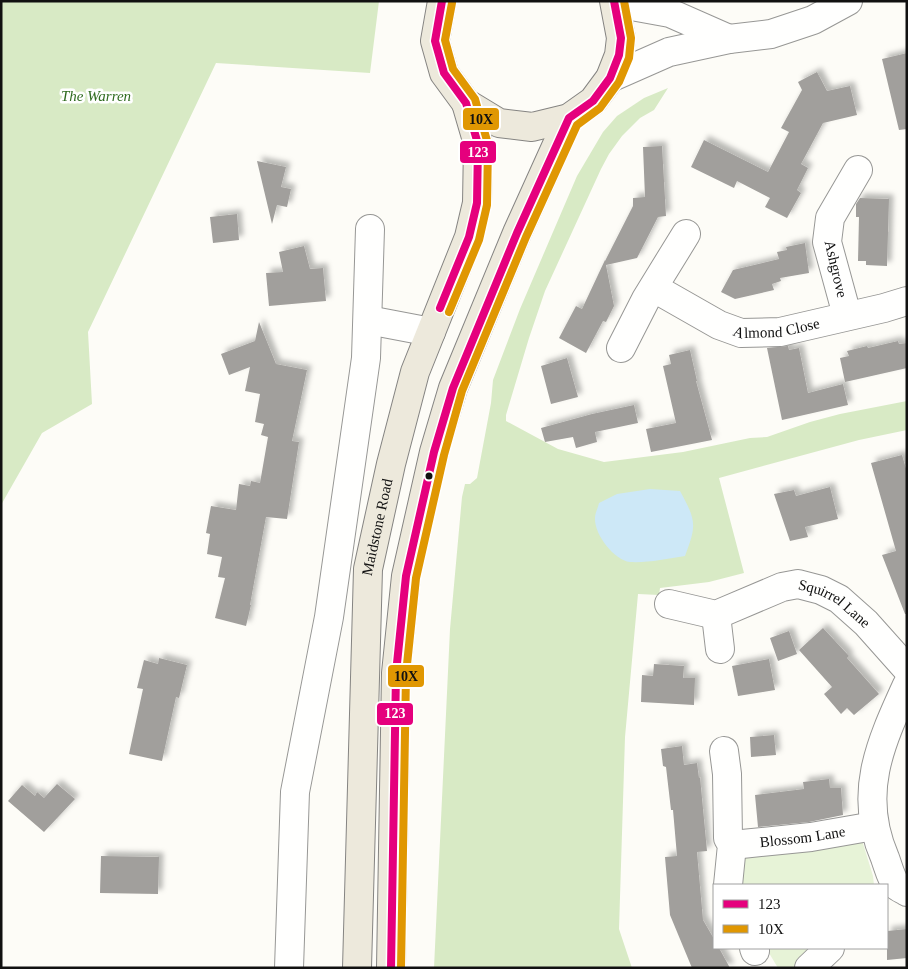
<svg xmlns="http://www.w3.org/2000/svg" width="908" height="969" font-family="'Times New Roman',serif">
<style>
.green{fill:#e7f3d7}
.forest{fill:#d8eac5}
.water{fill:#cde8f7}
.building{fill:#a19f9c;filter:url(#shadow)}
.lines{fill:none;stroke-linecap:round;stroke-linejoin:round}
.minor-casing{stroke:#979795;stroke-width:30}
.primary-casing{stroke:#858482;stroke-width:30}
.minor{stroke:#fffffe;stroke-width:28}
.primary{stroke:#ede9dc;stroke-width:28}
.bus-1-casing{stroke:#fff;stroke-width:11}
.bus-2-casing{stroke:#fff;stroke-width:11}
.bus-1{stroke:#e5007d;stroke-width:8}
.bus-2{stroke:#e09702;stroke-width:8}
.bus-dot{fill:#111;stroke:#fff;stroke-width:2}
.labels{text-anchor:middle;stroke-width:5;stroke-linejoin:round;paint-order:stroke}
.park-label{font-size:15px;font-style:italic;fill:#2f6b1f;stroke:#fff}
.street-label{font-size:15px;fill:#111;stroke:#fff}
.line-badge{stroke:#fff;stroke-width:2}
.badge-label{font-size:14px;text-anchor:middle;font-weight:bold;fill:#fff}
.pale-badge-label{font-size:14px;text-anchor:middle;font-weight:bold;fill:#111}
</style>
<defs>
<filter id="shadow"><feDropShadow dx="4.5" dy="-4.5" stdDeviation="2.5" flood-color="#0004"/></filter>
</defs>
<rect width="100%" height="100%" fill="#fdfcf7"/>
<path class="green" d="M861 837 873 876 874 885H733L745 856Z
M766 948H816L793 968H778Z"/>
<path class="forest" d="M1 1H379L370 73 216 63 88 332 92 404 42 433 1 505Z
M668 88 654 110 640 118 622 136 609 154 601 169 545 291 529 338 506 415V421L558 449 604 462 683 452 750 438 767 437 810 422 840 414 907 401V430L859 440 719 478 744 573 709 582 660 588 659 595 638 594 625 737 619 929 632 968H434L450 629 462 497 465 484H470L477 478 491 403 493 380 520 309 577 176 603 132 617 116 644 98Z"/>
<path class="water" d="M650 489 680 491C696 520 697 525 685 556 667 559 647 563 630 562 614 560 594 534 595 518 595 513 598 508 599 503L617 494Z"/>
<path class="building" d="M907 53V129L899 130 882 59Z
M817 72 827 91 850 86 857 115 823 123 801 164 808 168 797 190 801 193 787 218 765 207 770 198 737 181 734 188 691 167 704 140 768 172 789 132 781 128 802 90 798 82Z
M662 146 666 216 658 217 637 258 606 265 614 306 606 322 603 321 586 353 559 338 576 306 582 309 605 260V261L633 206V198L645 197 643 147Z
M257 161 286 167 281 187 291 189 287 207 277 205 272 224Z
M860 198 889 199 887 266 866 265V261H858L859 217H856V204Z
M237 214 239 240 213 243 210 217Z
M805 243 809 273 780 278 781 281 772 284 774 290 735 299 721 292 733 270 779 259 777 252 787 250 786 247Z
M304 246 310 269 323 268 326 301 269 306 266 273 283 272 279 252Z
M259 322 276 364 307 370 292 441 299 442 287 519 266 517 250 605H251L246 626 215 618 225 578 218 577 222 557 207 554 210 534 206 533 211 506 236 510 239 484 250 486 251 481 260 483 268 437 261 435 264 424 255 422 260 394 245 391 250 367 229 375 221 354 255 341Z
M898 341 899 344 907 343V368L845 382 840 358 849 356 847 351 867 346 868 348Z
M788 346 789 350 799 348 808 393 843 384 848 405 782 420 767 348Z
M690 350 697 381H696L712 440 651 452 646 429 676 423 663 366 671 364 669 355Z
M567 358 578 397 551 404 541 366Z
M634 405 638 423 595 432 597 442 576 448 573 437 545 442 541 428 592 414Z
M902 455 907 472V614H905L882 555 896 551 871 463Z
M830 487 838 519 805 527 808 537 790 541 774 494 794 490 796 496Z
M823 628 849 656 847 658 879 694 854 715 847 708 841 714 824 694 832 687 799 650Z
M789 631 797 654 778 661 770 638Z
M159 658 187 665 179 698 176 697 162 761 129 754 143 689 137 688 144 660 158 664Z
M769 659 775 690 738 696 732 666Z
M654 664 684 666 683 678H695L694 705 641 702 642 675 653 676Z
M774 735 776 755 751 757 750 737Z
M682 746 684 765 697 763 699 778 700 777 707 851 697 852 703 920 714 939V948H719L730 968H692L670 915 665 857 677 856 673 810H671L666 767 663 766 661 749Z
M829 779 830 788H841L843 815 809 822 758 827 755 795 804 789 803 782Z
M57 784 75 799 44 832 8 801 22 785 35 796 37 792 44 798Z
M101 856 159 857 158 894 100 893Z
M907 929V958L887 960V931Z"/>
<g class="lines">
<g class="minor-casing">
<g id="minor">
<path d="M615 3 670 13 729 39"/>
<path d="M610 78 669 52 729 39 771 34 813 20 848 1"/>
<path id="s1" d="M654 288 719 325 741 333 780 332 884 308 907 301"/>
<path d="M847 315 827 242 830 218 858 170"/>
<path d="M368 320 431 332"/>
<path d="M621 348 646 299 686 234"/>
<path id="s2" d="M669 604 716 615 782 587 798 584 821 590 839 599 866 623 907 669"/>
<path d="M716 615 720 649"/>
<path d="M907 685C880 744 857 794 885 858 888 866 891 879 897 886 899 888 904 890 907 892"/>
<path d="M724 751 727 774 728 838 732 845 728 885"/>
<path id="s3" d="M732 845 811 837 874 826"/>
<path d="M754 948 755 951"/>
<path d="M289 968 295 792 329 617 366 358 370 229"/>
<path d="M809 968 830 948"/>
</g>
</g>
<g class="primary-casing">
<g id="primary">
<path d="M442 1 435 41 444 73 466 103 499 123 532 127 569 118 593 101 610 78 619 55 621 38 614 1"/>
<path id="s4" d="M357 968 368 569 391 464 415 372 469 237 477 203 478 144 466 103"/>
<path d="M391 968 396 673 406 576 434 452 453 388 517 233 569 118"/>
</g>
</g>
<use href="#minor" class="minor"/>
<use href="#primary" class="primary"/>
<g class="bus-1-casing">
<path id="bus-1" d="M440 308 469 237 477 203 478 144 466 103 444 73 435 41 442 1
M391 968 396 673 406 576 434 452 453 388 517 233 569 118 593 101 610 78 619 55 621 38 614 1"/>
</g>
<g class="bus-2-casing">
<path id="bus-2" d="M449 312 479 240 487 205 488 144 475 99 453 69 445 40 452 3
M401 968 406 674 416 578 444 455 462 391 526 237 577 125 600 108 619 82 629 58 631 38 624 1"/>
</g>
<use href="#bus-1" class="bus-1"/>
<use href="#bus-2" class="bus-2"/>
</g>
<circle class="bus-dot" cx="429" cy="476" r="4.5"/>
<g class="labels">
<g class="park-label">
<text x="96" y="101">The Warren</text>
</g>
<g class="street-label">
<text transform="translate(836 269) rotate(77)" y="5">Ashgrove</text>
<text dy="5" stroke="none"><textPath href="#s1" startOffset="134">Almond Close</textPath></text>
<text dy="5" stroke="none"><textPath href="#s4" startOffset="442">Maidstone Road</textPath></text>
<text dy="5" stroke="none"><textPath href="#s2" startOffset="178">Squirrel Lane</textPath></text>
<text dy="5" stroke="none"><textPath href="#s3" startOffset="71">Blossom Lane</textPath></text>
</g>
</g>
<g class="line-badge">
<rect x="462" y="107" width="38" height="24" rx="5" fill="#e09702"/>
<rect x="459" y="140" width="38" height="24" rx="5" fill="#e5007d"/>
<rect x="387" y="664" width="38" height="24" rx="5" fill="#e09702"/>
<rect x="376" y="702" width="38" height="24" rx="5" fill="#e5007d"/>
</g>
<g class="badge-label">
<text x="478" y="157">123</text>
<text x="395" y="718">123</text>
</g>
<g class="pale-badge-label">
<text x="481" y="124">10X</text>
<text x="406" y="681">10X</text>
</g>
<rect width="908" height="969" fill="none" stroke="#111111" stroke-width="5"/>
<rect x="713" y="884" width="175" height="65" fill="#ffffff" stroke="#a0a0a0"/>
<rect x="723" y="900" width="25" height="8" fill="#e5007d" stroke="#a0a0a0"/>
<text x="758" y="909" font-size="15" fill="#111111">123</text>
<rect x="723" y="925" width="25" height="8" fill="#e09702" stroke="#a0a0a0"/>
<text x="758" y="934" font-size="15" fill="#111111">10X</text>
</svg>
